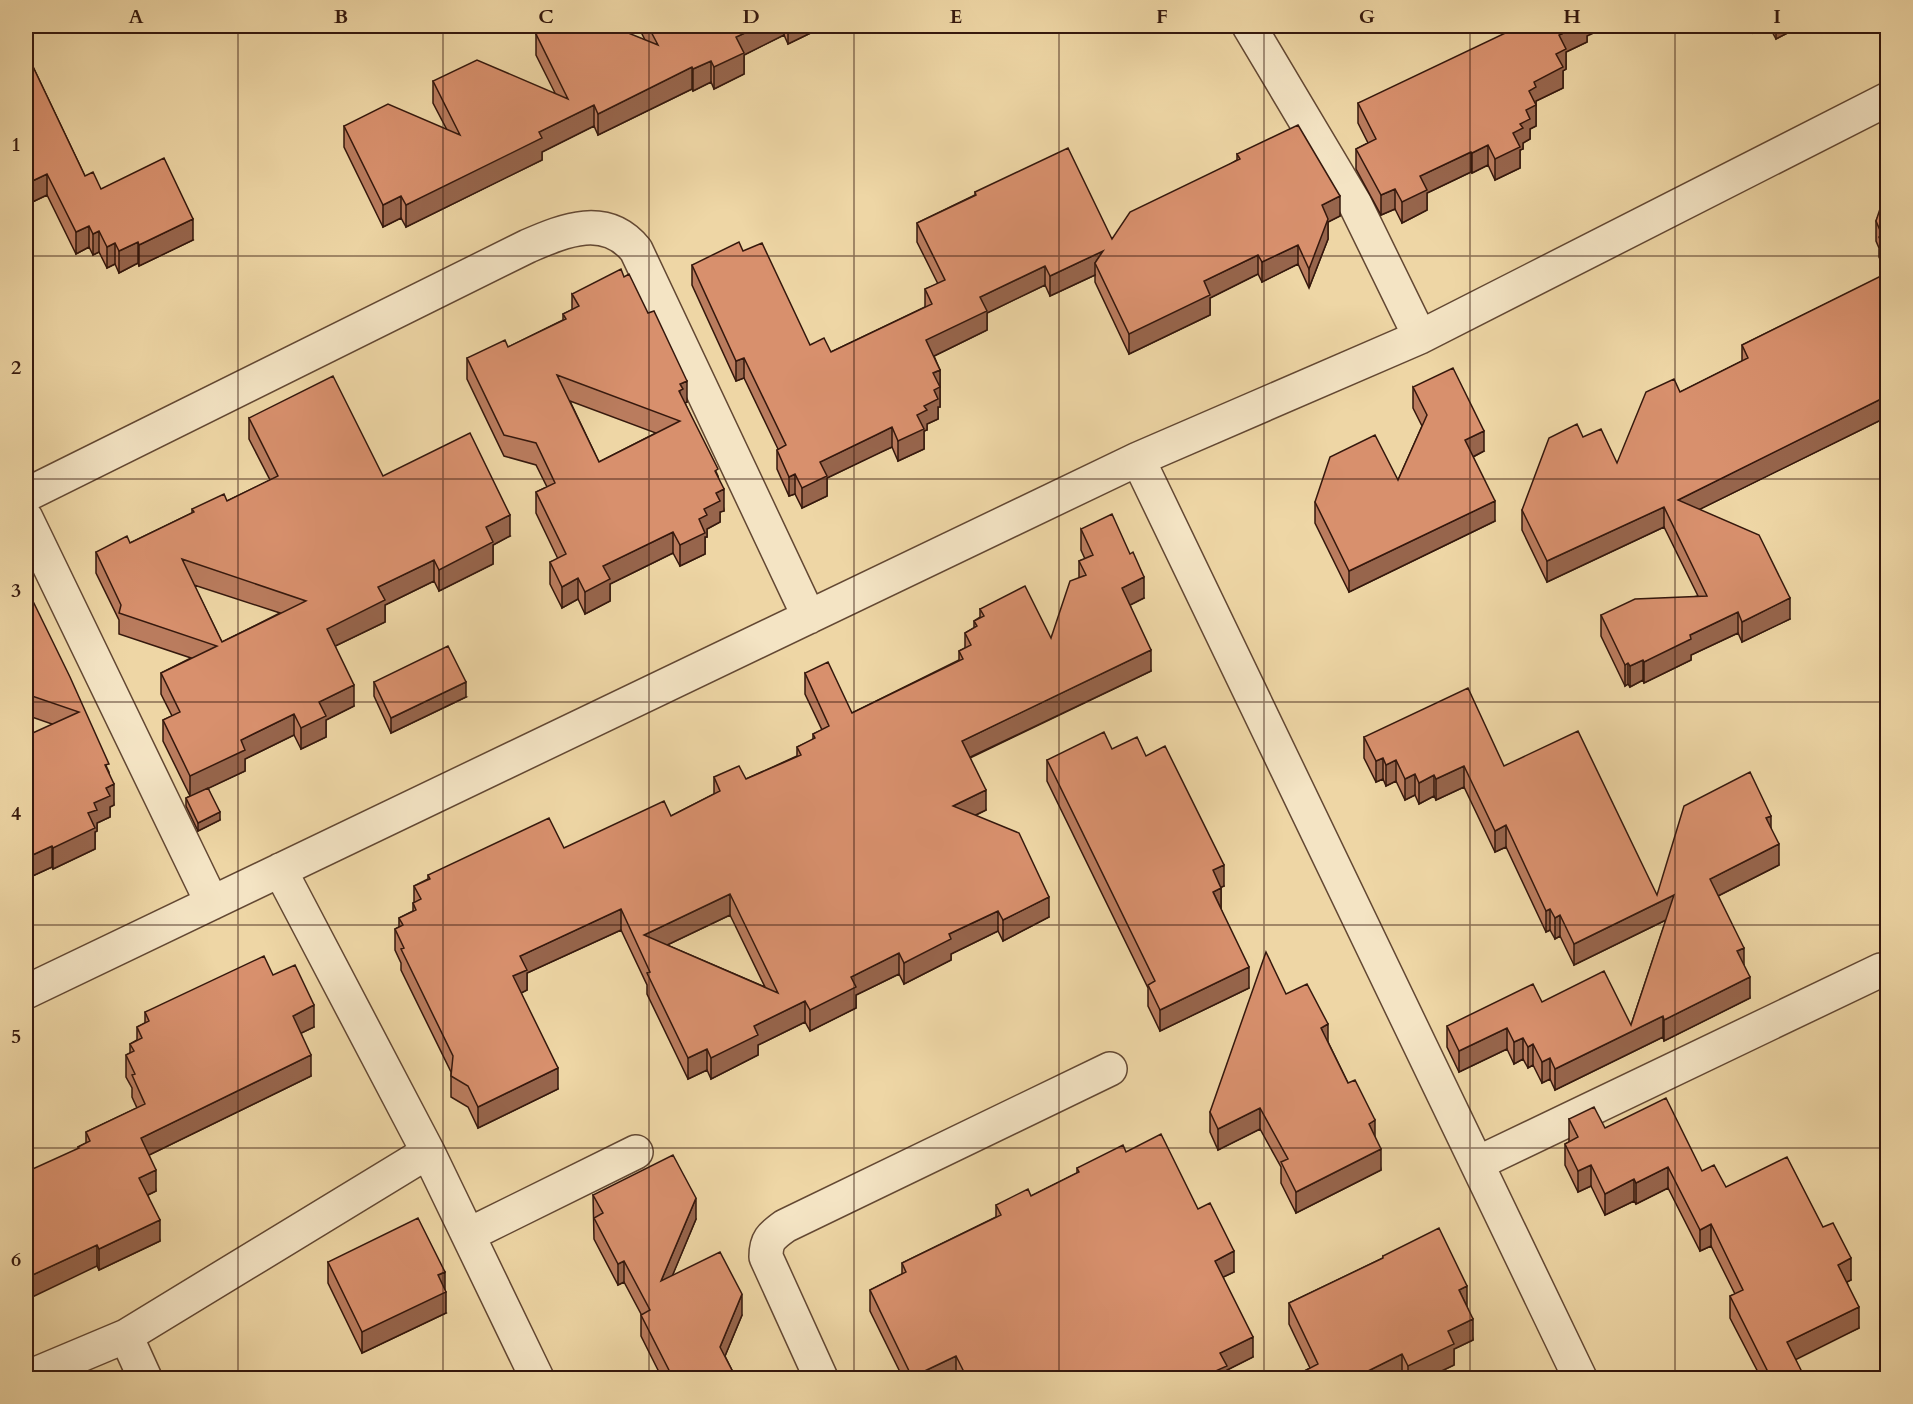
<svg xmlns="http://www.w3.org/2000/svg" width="1913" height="1404" font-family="Cardo,serif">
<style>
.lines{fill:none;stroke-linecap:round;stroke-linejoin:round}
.minor-casing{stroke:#634833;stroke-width:36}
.minor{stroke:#f4e4c4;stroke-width:33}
.wall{fill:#ba7c5e;stroke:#35180d;stroke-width:1.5;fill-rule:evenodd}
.shaded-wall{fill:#97654c;stroke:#35180d;stroke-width:1.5}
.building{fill:#d8906d;stroke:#35180d;stroke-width:1.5;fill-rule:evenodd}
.grid{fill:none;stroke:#35180d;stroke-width:1.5;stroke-opacity:0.55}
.neatline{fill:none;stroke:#35180d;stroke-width:2}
.grid-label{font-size:20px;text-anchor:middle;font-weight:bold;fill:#35180d}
</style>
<rect width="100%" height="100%" fill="#eed6a5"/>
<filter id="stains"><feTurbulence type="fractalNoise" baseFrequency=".00333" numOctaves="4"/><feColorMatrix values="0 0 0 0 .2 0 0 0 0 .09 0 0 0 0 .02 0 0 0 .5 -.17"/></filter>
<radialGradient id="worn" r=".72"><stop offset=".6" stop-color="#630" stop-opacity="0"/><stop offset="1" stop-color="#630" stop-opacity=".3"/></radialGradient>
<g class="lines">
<g class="minor-casing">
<path id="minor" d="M1249 26 1355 204 1420 337
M1138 459 1580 1378
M26 495 528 246C565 230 606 213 636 250L809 617
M26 518 212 903
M280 870 428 1152 537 1378
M26 992 1138 459 1420 337 1888 99
M1478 1163 1881 970
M468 1235 636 1152
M126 1336 145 1378
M26 1378 126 1336 428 1152
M821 1378 766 1257C766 1240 771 1236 785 1226L1110 1069"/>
</g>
<use href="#minor" class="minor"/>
</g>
<path class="wall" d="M638 26H825L788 44 784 35 744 55V74L714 89 711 82 693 91 692 89 598 135 594 126 542 152V160L406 227 401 218 383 227 344 147V126L447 130 433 103V81L555 93 536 55V34L645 40Z
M1749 26H1768L1753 33Z
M1769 26H1801L1776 39Z
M1587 36V42L1566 52V69L1563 71V88L1536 101V126L1530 129V139L1523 143V149L1520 150V168L1495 180 1488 165 1472 173 1471 172 1427 193V210L1402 223 1395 209 1381 215 1356 169V149L1368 143 1358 123V103Z
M26 52 85 176 101 189 193 240 139 266 138 263 119 273 115 264 107 268 99 252 93 255 89 247 76 254 47 195 26 205Z
M1237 154 1340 216 1328 222V239L1309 288 1298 264 1262 282 1258 274 1210 298V315L1129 354 1095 282V275L1050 296 1045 285 987 313V330L934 356 940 370V407H938V419L927 424V430L924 431V449L898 461 892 447 876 454 827 478V496L802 508 795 494 789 496 777 469V450L778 449 744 378 736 381 692 285V265L743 251 810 345 831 352 925 307V289L938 284 917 242V223L975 195V192L1112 239 1237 160Z
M1887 197V417L1700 509 1790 619 1742 642 1738 633 1691 655V660L1644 683 1643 680 1630 687 1628 684 1625 686 1601 636V615L1698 596 1664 527 1547 582 1522 530V510L1583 437 1617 463 1680 392 1742 361V345L1887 274 1879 257V248L1876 241V221Z
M572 294 687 402 685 403 718 476 724 511 720 512V522L707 529V537H705V554L680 566 673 553 610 584V601L585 614 578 599 562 608 550 584V562L558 559 536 513V492L547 487 536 465 504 456 467 379V358L508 347 563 320V314L572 310ZM570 401 656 433 599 462Z
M1413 387 1484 451 1473 457 1495 521 1349 592 1315 523V502L1398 480 1422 426 1413 408Z
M249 418 383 476 510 536 493 545V564L439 591 434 581 385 605V622L335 646 354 706 326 720V737L301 749 294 735 245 759V771L208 788 220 820 198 831 186 806V798L190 796 163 741V720L172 716 161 694V673L191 658 119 634V620L96 573V552L130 543 192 513V509L227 501 270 480 249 439ZM194 585 280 613 222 642Z
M1081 529 1144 598 1130 605 1151 671 970 758 986 810 976 815 1049 917 1003 941 998 931 951 954V960L904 984 899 974 856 995V1008L810 1031 805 1022 758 1045V1055L711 1079 707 1070 688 1079 647 994V985L621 930 527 973V990L521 993 558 1089 478 1128 468 1107 451 1097V1072L401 970V963L395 950V929L399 927V918L413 911V903H414V886L428 879V875L564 848 671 816 714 794V777L746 779 797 756V747L813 740V734L822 730 805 694V673L852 713 959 660V651L965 648V633L974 628V621L980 617V609L1051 638 1079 578V561L1085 559 1081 550ZM730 915 765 987 667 945Z
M26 592 109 772 114 805 110 807V817L97 823V831L95 832V849L53 869 52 867 26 879 52 724 26 715Z
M374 682 466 697 391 733 374 696Z
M1364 737 1504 766 1657 895 1771 829 1779 865 1718 896 1744 966 1750 998 1664 1041 1663 1037 1555 1090 1550 1079 1542 1083 1533 1065 1528 1068 1523 1059 1514 1064 1507 1049 1459 1072 1447 1047V1026L1542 1002 1631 1025 1666 920 1574 965 1560 936 1555 939 1550 930 1546 932 1506 847 1495 852 1464 787 1436 800 1434 796 1419 804 1415 795 1405 800 1396 781 1386 786 1383 779 1376 782 1364 758Z
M1146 756 1224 886 1221 887V909L1249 988 1160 1031 1148 1006V988L1047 781V760Z
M273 975 314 1027 301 1033 311 1076 149 1155 156 1191 148 1195 160 1241 99 1270 97 1266 78 1147 86 1143V1132L137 1108 132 1097V1088L126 1077V1055L130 1053V1044L137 1040V1027L145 1023V1012Z
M1286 994 1328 1042 1375 1138 1381 1170 1296 1213 1281 1183V1167L1260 1129 1218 1150 1210 1132V1112Z
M1569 1119 1605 1128 1702 1171 1726 1187 1823 1227 1851 1280 1847 1282 1859 1328 1759 1374 1730 1318V1296L1735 1294 1711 1246 1700 1251 1668 1188 1636 1204 1634 1201 1605 1215 1591 1186 1578 1192 1565 1165V1144L1569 1142Z
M1126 1152 1198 1209 1234 1272 1223 1277 1253 1357 1227 1370V1378H957L956 1377 952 1378H903L870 1311V1290L902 1274V1263L996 1217V1205L1031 1196 1077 1173V1168Z
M593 1195 696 1219 672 1276 742 1315 725 1356 736 1378H662L641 1336V1314L624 1282 618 1285 594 1239Z
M1383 1256 1467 1307 1473 1340 1454 1349V1365L1427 1378H1403L1402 1375 1396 1378H1295V1376L1310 1368 1289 1324V1303L1383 1258Z
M328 1262 446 1313 362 1353 328 1283Z"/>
<path class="shaded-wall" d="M760 26H784V35L744 55V74L714 89V67L736 37Z
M788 26H825L788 44Z
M1579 26H1609L1587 36V42L1566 52V69L1563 71V88L1536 101V126L1530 129V139L1523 143V149L1520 150V168L1495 180V159L1520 124 1526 110 1529 91 1534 82 1556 54 1559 35Z
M1753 26H1768L1753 33Z
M1776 26H1801L1776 39Z
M711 61V82L693 91V69Z
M692 67V89L598 135V114Z
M594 105V126L542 152V160L406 227V205L539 132Z
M1488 145V165L1472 173V153Z
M1471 152V172L1427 193V210L1402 223V202L1420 176Z
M47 174V195L26 205V184Z
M1395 189V209L1381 215V195Z
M401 196V218L383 227V205Z
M1340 196V216L1328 222V239L1309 288V269L1322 205Z
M193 219V240L139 266V245Z
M89 226V247L76 254V232Z
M99 231V252L93 255V234Z
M138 242V263L119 273V251Z
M115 243V264L107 268V247Z
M1298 245V264L1262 282V262Z
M1103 251 1095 263V275L1050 296V276Z
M1258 255V274L1210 298V315L1129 354V334L1204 281Z
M1045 266V285L987 313V330L926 360V340L980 297Z
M1887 343V363L1883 345Z
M744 358V378L736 381V361Z
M940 370V407H938V419L927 424V430L924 431V449L898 461V441L924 406 933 373Z
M687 381V402L683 404 679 412 680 384Z
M1887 396V417L1678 520V500Z
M892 427V447L827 478V496L802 508V488L820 462Z
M1484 431V451L1465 461V440Z
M795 474V494L789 496V477Z
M724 489V511L720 512V522L707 529V537H705V554L680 566V545L699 519 704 509 716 493Z
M1495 501V521L1349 592V571Z
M1664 507V527L1547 582V561Z
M510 515V536L493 545V564L439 591V570L486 527Z
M673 532V553L610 584V601L585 614V592L603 566Z
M434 560V581L385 605V622L327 650V629L378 587Z
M1144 577V598L1122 609V588Z
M578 578V599L562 608V587Z
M1790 598V619L1742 642V622Z
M1738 612V633L1691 655V660L1644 683V662L1690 635Z
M1151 650V671L962 761V741Z
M1643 660V680L1630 687V666Z
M1628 663V684L1625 686V665Z
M466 682V697L391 733V718Z
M354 685V706L326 720V737L301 749V728L319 702Z
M294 714V735L245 759V771L190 797V776L241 740Z
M1383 758V779L1376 782V761Z
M1396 760V781L1386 786V765Z
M1464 766V787L1436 800V779Z
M1415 774V795L1405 800V779Z
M1434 775V796L1419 804V783Z
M114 784V805L110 807V817L97 823V831L95 832V849L53 869V848L88 813 94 803 106 788Z
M986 790V810L953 826V806Z
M220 812V820L198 831V823Z
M1771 816V837L1766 818Z
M1506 825V847L1495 852V831Z
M1779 844V865L1710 900V879Z
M52 846V867L26 879V858Z
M1224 865V886L1213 891V870Z
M1221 888V909L1213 892Z
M730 894V915L644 956V935Z
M1674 895V916L1574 965V944Z
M1049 897V917L1003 941V920Z
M621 909V930L527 973V990L513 997V976L520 956Z
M1550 909V930L1546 932V911Z
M998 911V931L951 954V960L904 984V963L949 934Z
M1560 915V936L1555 939V918Z
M1744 948V969L1737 951Z
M899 953V974L856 995V1008L810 1031V1010L851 977Z
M1249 967V988L1160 1031V1010Z
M1750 977V998L1664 1041V1020Z
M805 1001V1022L758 1045V1055L711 1079V1058L754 1026Z
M314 1005V1027L293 1037V1016Z
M1663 1016V1037L1555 1090V1069Z
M1328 1024V1045L1321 1028Z
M1507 1028V1049L1459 1072V1051Z
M1523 1038V1059L1514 1064V1042Z
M1533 1044V1065L1528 1068V1047Z
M707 1049V1070L688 1079V1058Z
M311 1055V1076L141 1159V1138Z
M1550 1058V1079L1542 1083V1062Z
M558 1068V1089L478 1128V1107Z
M1260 1108V1129L1218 1150V1129Z
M1375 1120V1141L1369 1124Z
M1381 1149V1170L1296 1213V1192Z
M1591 1165V1186L1578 1192V1171Z
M1668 1167V1188L1636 1204V1183Z
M156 1170V1191L139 1199V1178Z
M1634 1179V1201L1605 1215V1194Z
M696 1198V1219L661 1303V1281Z
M160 1220V1241L99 1270V1249Z
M1711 1224V1246L1700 1251V1230Z
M97 1245V1266L26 1300V1278Z
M1234 1251V1272L1215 1281V1261Z
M1851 1258V1280L1838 1286V1265Z
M624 1261V1282L618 1285V1264Z
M445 1272V1292H446V1313L362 1353V1332L438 1275Z
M1467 1286V1307L1459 1290Z
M742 1294V1315L720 1368V1347Z
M1859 1307V1328L1787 1364V1342Z
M1473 1319V1340L1454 1349V1365L1427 1378H1408V1366L1448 1331Z
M1253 1337V1357L1227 1370V1378H1200L1220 1353Z
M1402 1354V1375L1396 1378H1354Z
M956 1356V1377L952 1378H912V1377Z"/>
<path class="building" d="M553 26H611L658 45 648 26H760L736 37 744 53 714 67 711 61 693 69 692 67 598 114 594 105 539 132 542 138 406 205 401 196 383 205 344 126 388 104 460 135 433 81 477 60 568 99 536 34Z
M1520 26H1579L1559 35 1566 49 1556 54 1563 67 1534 82 1536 87 1529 91 1536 105 1526 110 1530 119 1520 124 1523 128 1513 133 1520 147 1495 159 1488 145 1472 153 1471 152 1420 176 1427 190 1402 202 1395 189 1381 195 1356 149 1376 139 1358 103Z
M26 52 85 176 93 172 101 189 164 158 193 219 139 245 138 242 119 251 115 243 107 247 99 231 93 234 89 226 76 232 47 174 26 184Z
M1298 125 1340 196 1322 205 1328 219 1309 269 1298 245 1262 262 1258 255 1204 281 1210 295 1129 334 1095 263 1103 251 1050 276 1045 266 980 297 987 311 926 340 940 370 933 373 940 387 934 390 938 399 924 406 927 410 917 415 924 429 898 441 892 427 876 435 820 462 827 476 802 488 795 474 789 477 777 450 786 445 744 358 736 361 692 265 739 242 743 251 762 243 810 345 824 338 831 352 932 304 925 289 945 280 917 223 976 195 975 192 1068 148 1112 239 1130 212 1240 159 1237 154Z
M1887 197V255L1879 237 1882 235 1876 221 1883 200Z
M621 269 624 277 629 274 648 313 654 311 687 381 680 384 683 389 679 391 718 469 715 471 724 489 716 493 720 501 704 509 707 515 699 519 705 533 680 545 673 532 603 566 610 579 585 592 578 578 562 587 550 562 566 554 536 492 555 483 536 443 504 435 467 358 505 340 508 347 566 319 563 314 579 306 572 294ZM557 375 680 421 599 462Z
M1887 273V343L1883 345 1887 354V396L1678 500 1759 535 1790 598 1742 622 1738 612 1690 635 1691 639 1644 662 1643 660 1630 666 1628 663 1625 665 1601 615 1635 599 1707 596 1664 507 1547 561 1522 510 1549 438 1577 424 1583 437 1601 429 1617 463 1646 392 1674 379 1680 392 1748 358 1742 345Z
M1453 368 1484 431 1465 440 1495 501 1349 571 1315 502 1330 457 1375 435 1398 480 1427 415 1413 387Z
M333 376 383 476 470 433 510 515 486 527 493 542 439 570 434 560 378 587 385 600 327 629 354 685 319 702 326 716 301 728 294 714 241 740 245 750 190 776 163 720 180 712 161 673 217 646 119 613 121 605 96 552 127 536 130 543 194 512 192 509 224 494 227 501 278 476 249 418ZM182 559 306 601 222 642Z
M1112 514 1130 554 1133 552 1144 577 1122 588 1151 650 962 741 986 790 953 806 1019 833 1049 897 1003 920 998 911 949 934 951 939 904 963 899 953 851 977 856 987 810 1010 805 1001 754 1026 758 1035 711 1058 707 1049 688 1058 647 973 650 972 621 909 520 956 527 970 513 976 558 1068 478 1107 468 1086 451 1076 453 1056 401 949 404 948 395 929 403 925 399 918 416 910 413 903 421 899 414 886 430 879 428 875 549 818 564 848 664 801 671 816 720 791 714 777 739 766 746 779 801 755 797 747 815 738 813 734 829 726 805 673 828 662 852 713 963 659 959 651 971 645 965 633 977 626 974 621 984 616 980 609 1025 586 1051 638 1070 581 1086 575 1079 561 1093 555 1081 529ZM730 894 778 993 644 935Z
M28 591 70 677 109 764 105 765 114 784 106 788 110 796 94 803 97 810 88 813 95 828 53 848 52 846 26 858V736L79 712 26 694V592Z
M448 646 466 682 391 718 374 682Z
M1468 688 1504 766 1578 731 1657 895 1684 806 1750 772 1771 816 1766 818 1779 844 1710 879 1744 948 1737 951 1750 977 1664 1020 1663 1016 1555 1069 1550 1058 1542 1062 1533 1044 1528 1047 1523 1038 1514 1042 1507 1028 1459 1051 1447 1026 1533 984 1542 1002 1604 971 1631 1025 1674 895 1574 944 1560 915 1555 918 1550 909 1546 911 1506 825 1495 831 1464 766 1436 779 1434 775 1419 783 1415 774 1405 779 1396 760 1386 765 1383 758 1376 761 1364 737Z
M1104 732 1112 749 1137 737 1146 756 1165 746 1224 865 1213 870 1221 888 1213 892 1249 967 1160 1010 1148 985 1155 981 1047 760Z
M208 788 220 812 198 823 186 798Z
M1266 952 1286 994 1307 984 1328 1024 1321 1028 1348 1083 1355 1080 1375 1120 1369 1124 1381 1149 1296 1192 1281 1162 1288 1159 1260 1108 1218 1129 1210 1112Z
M264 956 273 975 295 965 314 1005 293 1016 311 1055 141 1138 156 1170 139 1178 160 1220 99 1249 97 1245 26 1278V1172L79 1148 78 1147 90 1141 86 1132 145 1104 132 1075 135 1074 126 1055 134 1051 130 1044 142 1038 137 1027 149 1021 145 1012Z
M1666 1098 1702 1171 1714 1165 1726 1187 1787 1157 1823 1227 1833 1223 1851 1258 1838 1265 1859 1307 1787 1342 1805 1378H1749L1767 1370 1730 1296 1743 1290 1711 1224 1700 1230 1668 1167 1636 1183 1634 1179 1605 1194 1591 1165 1578 1171 1565 1144 1578 1137 1569 1119 1594 1107 1605 1128Z
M1161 1134 1198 1209 1210 1203 1234 1251 1215 1261 1253 1337 1220 1353 1227 1366 1200 1378H967L956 1356 912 1377 870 1290 906 1272 902 1263 1001 1215 996 1205 1028 1189 1031 1196 1079 1172 1077 1168 1123 1145 1126 1152Z
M673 1155 696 1198 661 1281 720 1252 742 1294 720 1347 736 1378H673L641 1315 650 1310 624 1261 618 1264 594 1218 603 1213 593 1195Z
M418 1218 445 1272 438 1275 446 1292 362 1332 328 1262Z
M1439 1228 1467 1286 1459 1290 1473 1319 1448 1331 1454 1344 1408 1366 1402 1354 1354 1378H1296L1295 1376 1318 1364 1289 1303 1383 1258V1256Z"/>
<path class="grid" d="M238 26V1378M443 26V1378M649 26V1378M854 26V1378M1059 26V1378M1264 26V1378M1470 26V1378M1675 26V1378M26 256H1888M26 479H1888M26 702H1888M26 925H1888M26 1148H1888"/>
<rect width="1913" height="1404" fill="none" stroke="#eed6a5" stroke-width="66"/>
<rect x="33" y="33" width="1847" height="1338" class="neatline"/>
<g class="grid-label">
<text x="136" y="23">A</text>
<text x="341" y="23">B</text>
<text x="546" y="23">C</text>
<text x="751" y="23">D</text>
<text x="956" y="23">E</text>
<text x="1162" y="23">F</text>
<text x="1367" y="23">G</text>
<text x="1572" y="23">H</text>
<text x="1777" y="23">I</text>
<text x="16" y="151">1</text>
<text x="16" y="374">2</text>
<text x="16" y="597">3</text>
<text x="16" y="820">4</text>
<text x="16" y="1043">5</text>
<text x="16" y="1266">6</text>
</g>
<rect width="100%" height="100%" filter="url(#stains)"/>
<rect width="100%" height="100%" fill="url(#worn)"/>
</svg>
